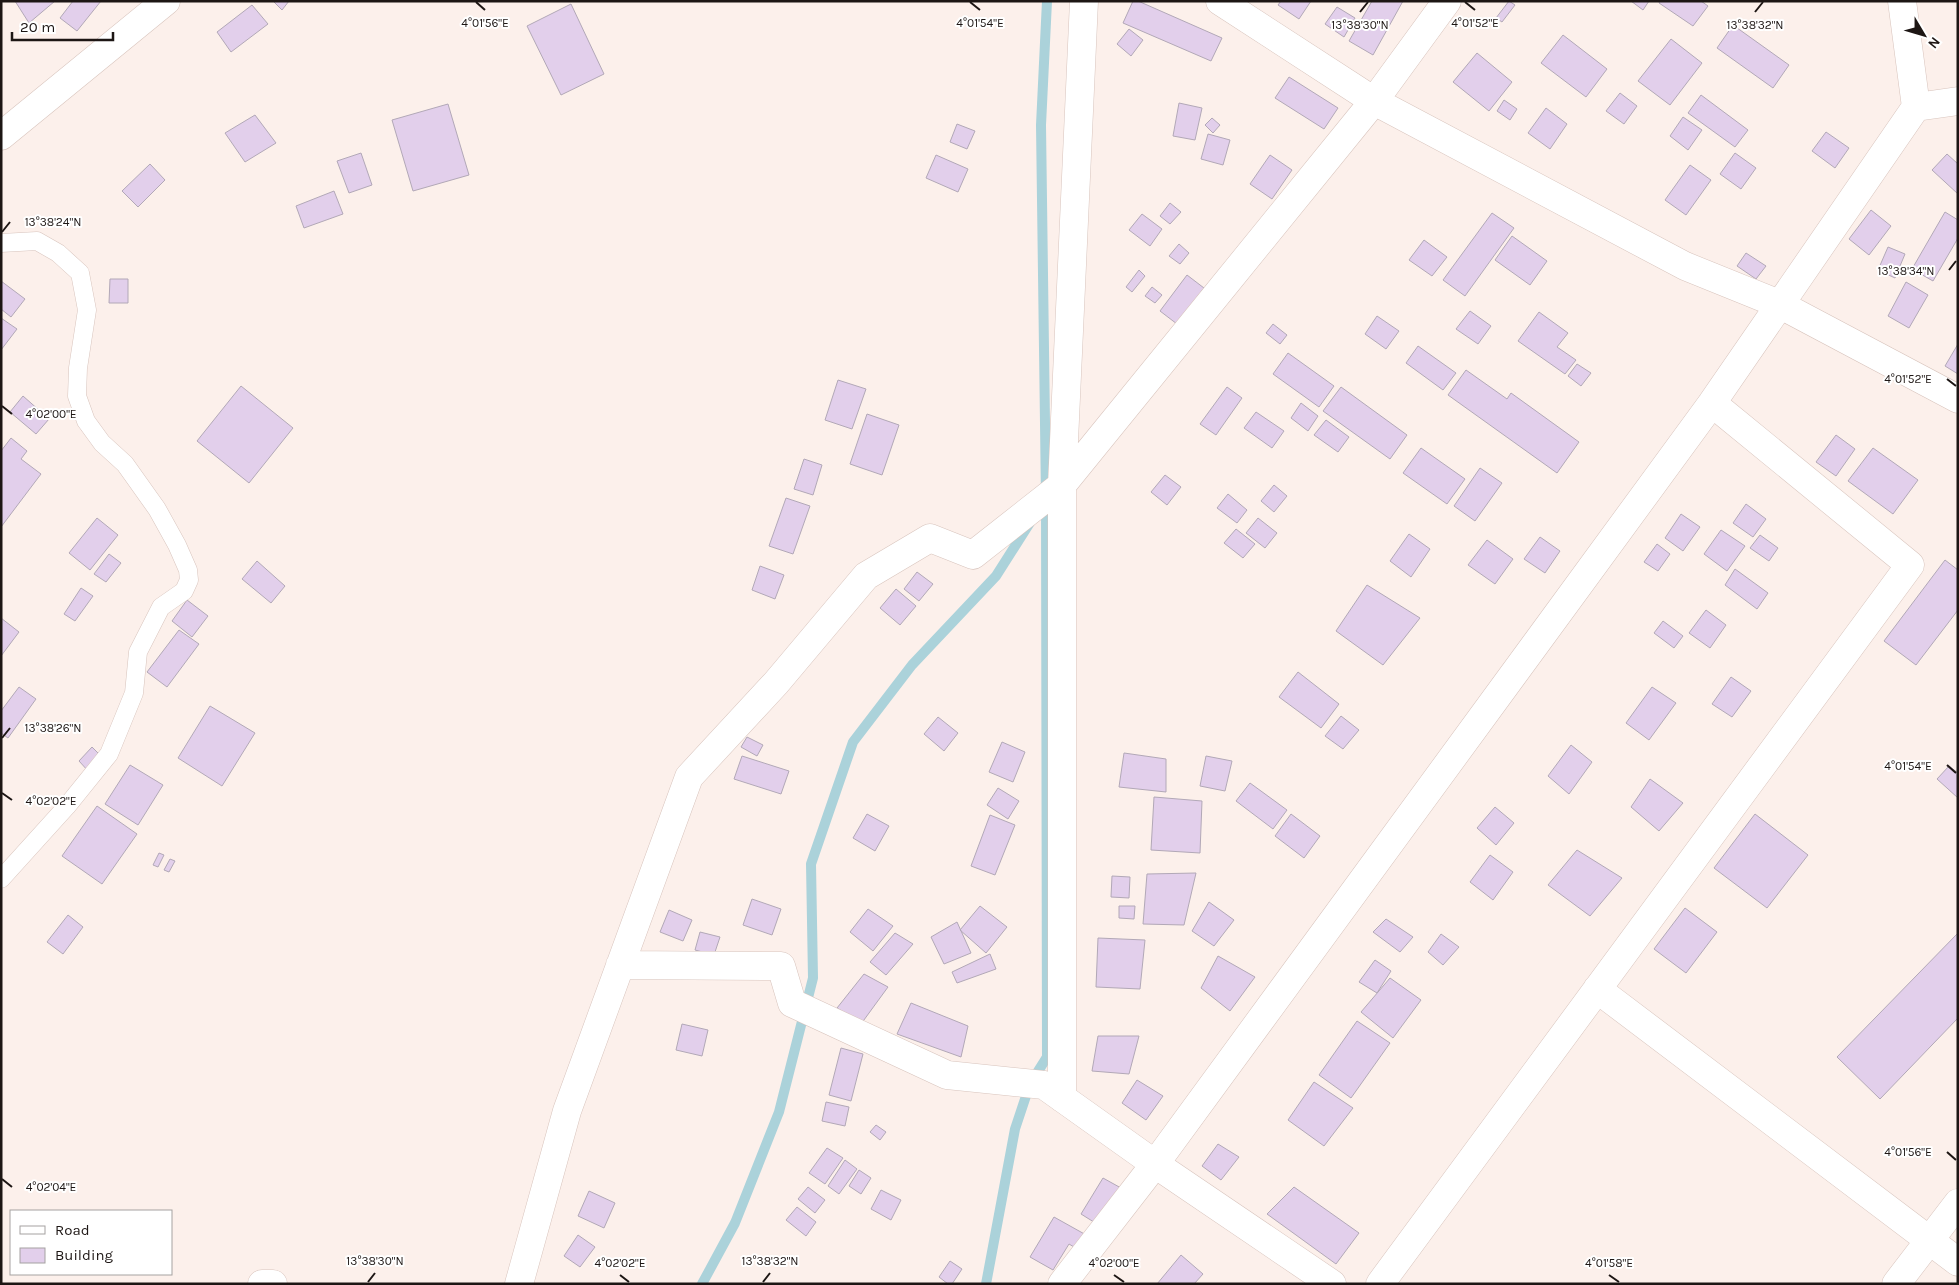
<svg xmlns="http://www.w3.org/2000/svg" width="1959" height="1285" font-family="Karla,sans-serif">
<style>
.lines{fill:none;stroke-linecap:round;stroke-linejoin:round}
.stream{stroke:#abd2da;stroke-width:10}
.building{fill:#e2cfeb;stroke:#b2a8b7}
.lane-casing{stroke:#d8c4bd;stroke-width:19}
.street-casing{stroke:#d8c4bd;stroke-width:29}
.lane{stroke:#fff;stroke-width:18}
.street{stroke:#fff;stroke-width:28}
.ticks{fill:none;stroke:#1d1614;stroke-width:2}
.ticks-label{font-size:12px;text-anchor:middle;fill:#1d1614;stroke:#fff;stroke-width:4;stroke-linejoin:round;paint-order:stroke}
</style>
<rect width="100%" height="100%" fill="#fcf0eb"/>
<g class="lines">
<path class="stream" d="M702 1284 735 1223 779 1112 813 978 811 864 853 742 912 665 996 576 1031 521
M986 1284 1015 1129 1030 1084 1047 1057 1046 498 1041 125 1047 1"/>
</g>
<path class="building" d="M15 1H55L29 23Z
M73 1H101L77 31 60 18Z
M273 1H289L282 10Z
M1133 1H1138L1222 38 1211 61 1123 23Z
M1281 1H1311L1299 19 1278 5Z
M1372 1H1403L1373 55 1349 41Z
M1509 1 1515 5 1502 22 1496 18Z
M1631 1H1649L1643 10Z
M1660 1H1701L1708 6 1693 26 1659 3Z
M571 4 604 74 561 95 527 26Z
M252 5 268 24 231 52 217 32Z
M1337 7 1355 18 1344 37 1325 24Z
M1733 25 1789 65 1773 88 1717 48Z
M1129 29 1143 40 1131 56 1117 44Z
M1563 35 1607 69 1586 97 1541 63Z
M1671 39 1702 63 1670 105 1638 81Z
M1477 53 1512 82 1489 111 1453 82Z
M1289 77 1338 108 1324 129 1275 98Z
M1620 93 1637 106 1624 124 1606 111Z
M1701 95 1748 130 1735 147 1688 113Z
M1504 100 1517 109 1510 120 1497 111Z
M1179 103 1202 108 1195 140 1173 136Z
M448 104 469 175 413 191 392 120Z
M1546 108 1567 124 1550 149 1528 133Z
M255 115 276 143 245 162 225 133Z
M1683 117 1702 130 1688 150 1670 136Z
M1212 118 1220 125 1213 133 1205 125Z
M957 124 975 131 967 149 950 142Z
M1826 132 1849 148 1835 168 1812 151Z
M1208 134 1230 140 1223 165 1201 159Z
M361 153 372 185 349 193 337 161Z
M1735 153 1756 168 1741 189 1720 174Z
M1947 154 1958 164V194L1932 170Z
M936 155 968 169 958 192 926 178Z
M1270 155 1292 170 1272 199 1250 184Z
M150 164 165 180 138 207 122 191Z
M1690 165 1711 180 1686 215 1665 200Z
M334 191 343 214 304 228 296 206Z
M1170 203 1181 212 1170 224 1160 216Z
M1871 210 1891 226 1869 255 1849 239Z
M1945 212 1958 220V238L1933 281 1912 269Z
M1492 213 1514 228 1465 296 1443 280Z
M1142 214 1162 229 1150 246 1129 230Z
M1512 236 1547 261 1530 285 1495 260Z
M1424 240 1447 257 1432 276 1409 260Z
M1179 244 1189 253 1180 264 1169 256Z
M1888 247 1905 254 1895 278 1878 270Z
M1746 253 1766 266 1756 279 1737 266Z
M1139 270 1145 276 1132 292 1126 287Z
M1187 275 1204 288 1177 324 1160 311Z
M110 279H128V303H109Z
M1 281 25 299 11 317 1 309Z
M1906 282 1928 295 1909 328 1888 316Z
M1152 287 1162 295 1155 303 1145 296Z
M1470 311 1491 326 1478 344 1456 329Z
M1539 312 1568 333 1557 347 1576 360 1565 374 1518 341Z
M1377 316 1399 331 1386 349 1365 334Z
M1 318 17 329 1 350Z
M1273 324 1287 335 1280 344 1266 333Z
M1958 344V374L1945 366Z
M1418 346 1456 373 1443 390 1406 363Z
M1288 353 1334 386 1319 407 1273 374Z
M1577 364 1591 373 1581 386 1568 376Z
M1466 370 1507 399 1511 393 1579 442 1557 473 1448 395Z
M838 380 866 389 852 429 825 420Z
M241 386 293 428 249 483 197 441Z
M1227 387 1242 398 1216 435 1200 424Z
M1341 387 1407 435 1390 459 1323 411Z
M23 396 49 419 36 434 10 412Z
M1301 403 1318 416 1308 431 1291 418Z
M1256 412 1284 431 1272 448 1244 428Z
M867 414 899 425 882 475 850 464Z
M1326 420 1349 437 1338 452 1314 435Z
M1836 435 1855 449 1836 476 1816 462Z
M11 438 27 451 21 459 41 474 1 527V451Z
M1421 448 1465 479 1447 504 1403 473Z
M1873 448 1918 480 1893 514 1848 481Z
M804 459 822 465 813 495 794 489Z
M1480 468 1502 483 1475 521 1454 506Z
M1165 475 1181 487 1167 505 1151 492Z
M1274 485 1287 496 1274 512 1261 501Z
M1228 494 1247 510 1237 523 1217 508Z
M786 498 810 506 793 554 769 546Z
M1746 504 1766 519 1753 537 1733 523Z
M1681 514 1700 527 1683 551 1665 538Z
M97 518 118 535 90 570 69 553Z
M1258 518 1277 533 1265 548 1246 533Z
M1236 529 1255 544 1243 558 1224 543Z
M1721 530 1745 546 1727 571 1704 554Z
M1409 534 1430 549 1411 577 1390 561Z
M1760 535 1778 548 1769 561 1750 548Z
M1540 537 1560 551 1545 573 1524 559Z
M1487 540 1513 559 1495 584 1468 565Z
M1657 544 1670 554 1658 571 1644 562Z
M109 554 121 563 106 582 94 574Z
M1945 560 1958 570V610L1916 665 1884 641Z
M257 561 285 586 271 603 242 579Z
M760 566 784 575 775 599 752 590Z
M1735 569 1768 593 1757 609 1725 585Z
M917 572 933 584 919 601 904 589Z
M1367 585 1420 618 1383 665 1336 631Z
M81 588 93 596 75 621 64 614Z
M896 589 916 606 900 625 880 608Z
M187 600 208 616 192 637 172 621Z
M1706 610 1726 625 1710 648 1689 633Z
M1 618 19 632 1 656Z
M1663 621 1683 636 1674 648 1654 633Z
M179 630 199 644 167 687 147 672Z
M1298 672 1339 704 1321 728 1279 697Z
M1731 677 1751 691 1732 717 1712 704Z
M19 687 36 699 8 738 1 733V711Z
M1652 687 1676 703 1649 740 1626 723Z
M210 706 255 733 222 786 178 758Z
M1341 716 1359 730 1343 749 1325 736Z
M938 717 958 733 944 751 924 734Z
M747 737 763 745 757 756 741 747Z
M1002 742 1025 752 1013 782 989 772Z
M1571 745 1592 762 1569 794 1548 776Z
M92 747 103 758 89 772 79 761Z
M1124 753 1166 759V792L1119 787Z
M742 756 789 771 781 794 734 779Z
M1206 756 1232 761 1225 791 1200 786Z
M130 765 163 785 138 825 105 804Z
M1949 766 1958 773V798L1937 779Z
M1650 779 1683 803 1659 831 1631 807Z
M1250 783 1287 810 1273 829 1236 801Z
M998 788 1019 801 1008 819 987 805Z
M1154 797 1202 801 1200 853 1151 850Z
M97 806 137 834 102 884 62 856Z
M1495 807 1514 823 1496 845 1477 828Z
M867 814 889 826 875 851 853 838Z
M1291 814 1320 836 1304 858 1275 836Z
M1755 814 1808 855 1767 908 1714 868Z
M990 815 1015 825 995 875 971 866Z
M1577 850 1622 878 1590 916 1548 885Z
M159 853 164 855 158 867 153 865Z
M1490 855 1513 872 1493 900 1470 882Z
M170 859 175 861 169 872 164 870Z
M1196 873 1184 925 1143 924 1147 874Z
M1112 876 1130 877 1129 898 1111 897Z
M752 899 781 909 772 935 743 925Z
M1209 902 1234 920 1214 946 1192 931Z
M980 906 1007 927 986 953 960 930Z
M1119 906H1135L1134 919 1119 918Z
M1685 908 1717 932 1686 973 1654 949Z
M868 909 893 926 873 951 850 932Z
M669 910 692 920 683 941 660 932Z
M68 915 83 927 63 954 47 942Z
M1386 919 1413 937 1400 952 1373 932Z
M957 922 971 953 944 964 931 937Z
M700 932 720 937 714 955 695 950Z
M895 933 913 944 886 975 870 962Z
M1958 933V1018L1880 1099 1837 1057Z
M1441 934 1459 947 1443 965 1428 952Z
M1098 938 1145 940 1140 989 1096 987Z
M990 954 996 969 957 983 952 972Z
M1218 956 1255 977 1230 1011 1201 988Z
M1375 960 1391 971 1377 993 1359 982Z
M864 974 888 987 861 1024 837 1008Z
M1390 978 1421 1000 1393 1038 1361 1012Z
M911 1003 968 1026 961 1057 897 1034Z
M1357 1021 1390 1043 1351 1098 1319 1075Z
M682 1024 708 1030 702 1056 676 1050Z
M1098 1036H1139L1129 1074 1092 1071Z
M841 1048 863 1054 851 1101 829 1095Z
M1137 1080 1163 1096 1146 1120 1122 1103Z
M1314 1082 1353 1108 1324 1146 1288 1120Z
M826 1102 849 1107 845 1126 822 1121Z
M876 1125 886 1132 880 1140 870 1132Z
M1218 1144 1239 1157 1221 1180 1202 1166Z
M827 1148 843 1158 825 1184 809 1173Z
M845 1160 857 1169 839 1194 828 1186Z
M859 1170 871 1178 861 1194 849 1186Z
M1103 1178 1121 1188 1097 1224 1081 1214Z
M808 1187 825 1200 815 1213 798 1199Z
M1294 1187 1359 1233 1336 1264 1267 1214Z
M881 1190 901 1200 891 1220 871 1209Z
M589 1191 615 1203 604 1228 578 1216Z
M797 1207 816 1222 806 1236 786 1220Z
M1054 1217 1088 1236 1079 1250 1069 1244 1053 1270 1030 1257Z
M578 1235 595 1247 580 1267 564 1256Z
M1181 1255 1203 1274 1194 1284H1157Z
M950 1261 962 1269 952 1284H948L939 1277Z"/>
<g class="lines">
<g class="lane-casing">
<path id="lane" d="M1 243 37 241 58 253 80 273 87 310 78 368 77 396 86 421 102 443 125 464 157 509 177 545 188 570 189 580 184 591 161 607 138 652 134 693 109 754 67 806 1 879"/>
</g>
<g class="street-casing">
<path id="street" d="M1220 1 1374 101 1685 266 1779 304 1958 399
M1916 107 1958 101
M1 136 166 1
M620 965 781 966 792 1003 947 1075 1044 1085 1155 1164 1332 1284
M1597 989 1958 1262
M1062 1098V485L1084 1
M262 1284H273
M519 1284 567 1111 689 777 776 683 866 576 930 538 973 555 1062 485 1374 101 1447 1
M1062 1284 1155 1164 1712 403 1916 107 1902 1
M1380 1284 1910 565 1712 403
M1896 1284 1958 1203"/>
</g>
<use href="#lane" class="lane"/>
<use href="#street" class="street"/>
</g>
<path class="ticks" d="M476 2 485 10M970 2 980 10M1465 2 1475 10M1360 12 1368 2M1755 12 1763 2M2 232 10 222M1949 270 1956 261M1947 379 1956 386M2 406 12 414M2 738 10 728M1947 765 1956 773M2 793 12 800M1947 1152 1956 1160M2 1179 12 1187M620 1275 629 1282M1114 1275 1124 1282M1609 1275 1619 1282M368 1282 375 1273M763 1282 770 1273"/>
<g class="ticks-label">
<text x="485" y="27">4°01'56"E</text>
<text x="980" y="27">4°01'54"E</text>
<text x="1475" y="27">4°01'52"E</text>
<text x="1360" y="29">13°38'30"N</text>
<text x="1755" y="29">13°38'32"N</text>
<text x="53" y="226">13°38'24"N</text>
<text x="1906" y="275">13°38'34"N</text>
<text x="1908" y="383">4°01'52"E</text>
<text x="51" y="418">4°02'00"E</text>
<text x="53" y="732">13°38'26"N</text>
<text x="1908" y="770">4°01'54"E</text>
<text x="51" y="805">4°02'02"E</text>
<text x="1908" y="1156">4°01'56"E</text>
<text x="51" y="1191">4°02'04"E</text>
<text x="375" y="1265">13°38'30"N</text>
<text x="770" y="1265">13°38'32"N</text>
<text x="620" y="1267">4°02'02"E</text>
<text x="1114" y="1267">4°02'00"E</text>
<text x="1609" y="1267">4°01'58"E</text>
</g>
<rect width="1959" height="1285" fill="none" stroke="#1d1614" stroke-width="5"/>
<rect x="10" y="1210" width="162" height="65" fill="#ffffff" stroke="#a5a2a1"/>
<rect x="20" y="1226" width="25" height="8" fill="#ffffff" stroke="#a5a2a1"/>
<text x="55" y="1235" font-size="15" fill="#1d1614">Road</text>
<rect x="20" y="1248" width="25" height="15" fill="#e2cfeb" stroke="#a5a2a1"/>
<text x="55" y="1260" font-size="15" fill="#1d1614">Building</text>
<g transform="translate(1924 35) rotate(128)" stroke="#ffffff" stroke-width="4" paint-order="stroke">
<path d="M0-4L9 19L0 12L-9 19Z" fill="#1d1614"/>
<text y="-8" font-size="14" font-weight="bold" text-anchor="middle" fill="#1d1614">N</text>
</g>
<path d="M12 32v8h101v-8" fill="none" stroke="#1d1614" stroke-width="2.5"/>
<text x="20" y="32" font-size="15" fill="#1d1614" stroke="#ffffff" stroke-width="4" paint-order="stroke">20 m</text>
</svg>
